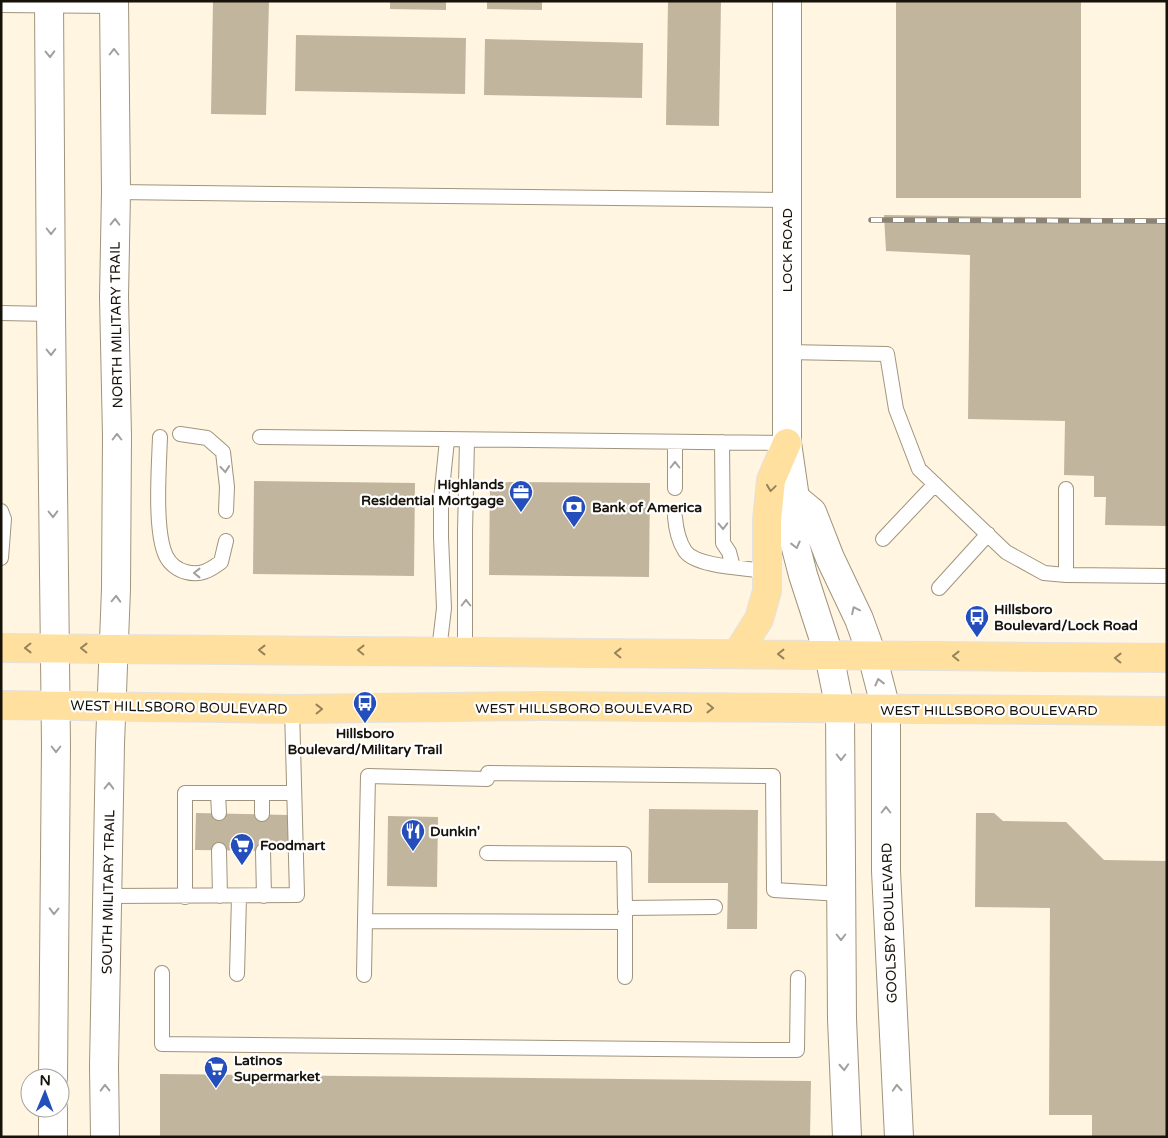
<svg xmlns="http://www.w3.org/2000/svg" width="1168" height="1138" font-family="'Varela Round',sans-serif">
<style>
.building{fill:#c1b59d}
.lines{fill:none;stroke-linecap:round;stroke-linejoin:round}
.lane-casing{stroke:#a0947c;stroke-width:16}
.street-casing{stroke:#a0947c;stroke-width:30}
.secondary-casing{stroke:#a0947c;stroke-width:30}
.primary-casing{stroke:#e3e2e1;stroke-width:30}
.lane{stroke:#fff;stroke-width:14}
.street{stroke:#fff;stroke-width:28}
.secondary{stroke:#fff;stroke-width:28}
.primary{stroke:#ffe09e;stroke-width:28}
.rail-casing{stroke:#8b8375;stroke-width:5.5}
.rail{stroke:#fff;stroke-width:4;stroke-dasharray:11;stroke-linecap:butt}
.oneway{stroke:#a2a09d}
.oneway2{stroke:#96835b}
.labels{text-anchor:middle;stroke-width:4.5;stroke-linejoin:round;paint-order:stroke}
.street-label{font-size:14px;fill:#161109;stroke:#fff}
.poi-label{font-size:14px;font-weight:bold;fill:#161109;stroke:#fff;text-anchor:start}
</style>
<rect width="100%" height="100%" fill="#fff5e0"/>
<path class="building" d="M213 1H269L266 115 211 114Z
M390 1H446V10L390 9Z
M487 1H542V10L487 9Z
M668 1H721L719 126 666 125Z
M896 1H1081V198H896Z
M296 35 466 38 465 94 295 91Z
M485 39 643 43 642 98 484 95Z
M884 215 1167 219V526L1105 525 1106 497H1094V476L1064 475 1065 421 968 419 970 255 886 251Z
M254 481 415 483 414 576 253 574Z
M490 482 650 483 649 577 489 575Z
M649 809 758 810 757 929H727L728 883H648Z
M196 813 289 815 288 851 195 850Z
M976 813H994L1003 821 1066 822 1104 860 1167 861V1137H1092V1115H1049L1050 908 975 907Z
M388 816 438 817 437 887 387 886Z
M160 1074 811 1081 810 1137H160Z"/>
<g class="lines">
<g class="lane-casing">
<path id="lane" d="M1 5 114 6
M116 192 787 200
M1 313 51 314
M787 352 887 354 896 409 919 469 1006 552 1044 573 1066 575V489
M180 434 207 438 223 452 227 487 226 511
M160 437C159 467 154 531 166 556 170 564 178 570 186 572 201 576 210 570 221 562L226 541
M260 437 787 443
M722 442 723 543 729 552 733 567
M675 488V442
M1 511 4 519 1 558
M675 517C676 530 678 540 685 551 696 567 747 568 766 571
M883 539 935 484
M1066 575 1167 576
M939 588 988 534
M439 651 444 608 441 537V499L447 440
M465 652V532L467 440
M488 773 773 776 774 890 841 894
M487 779 368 776 365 921 625 922
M262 793V814
M218 794 219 813
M219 850 220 896
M263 851 264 896
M487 853 624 854 625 908 715 907
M108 896 297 895 292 709
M185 897V793H294
M625 914V977
M162 973V1044L755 1050H797L798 978
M237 974 239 897
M364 975 365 921"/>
</g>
<g class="street-casing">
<path id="street" d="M787 1V443L795 498 788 517 803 575 829 655 840 709 842 1019 847 1137
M795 498 812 512 830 558 859 619 872 655 886 709V871L899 1137"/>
</g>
<g class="secondary-casing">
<path id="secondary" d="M49 1 51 314 56 745 53 1078
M53 1108V1137
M105 1137 104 1067 110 744 116 589 117 436 114 297 116 192 114 1"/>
</g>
<g class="primary-casing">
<path id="primary" d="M1 648 1167 658
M737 654 759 619 767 591V520L771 480 787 443
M1 705 292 709 539 706 1167 711"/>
</g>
<use href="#lane" class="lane"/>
<use href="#street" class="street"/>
<use href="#secondary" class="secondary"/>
<use href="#primary" class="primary"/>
<g class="rail-casing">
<path id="rail" d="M871 220 1167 221"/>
</g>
<use href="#rail" class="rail"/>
</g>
<defs><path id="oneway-chevron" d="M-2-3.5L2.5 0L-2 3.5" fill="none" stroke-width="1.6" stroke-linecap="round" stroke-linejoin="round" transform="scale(1.25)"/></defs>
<g class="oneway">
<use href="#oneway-chevron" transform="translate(114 52) rotate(-90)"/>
<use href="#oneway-chevron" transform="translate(50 54) rotate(89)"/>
<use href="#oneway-chevron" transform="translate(115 222) rotate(-89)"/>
<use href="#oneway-chevron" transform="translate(51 231) rotate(90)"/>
<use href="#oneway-chevron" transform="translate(51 352) rotate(89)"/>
<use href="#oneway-chevron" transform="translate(117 437) rotate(-90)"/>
<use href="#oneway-chevron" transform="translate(675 465) rotate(-90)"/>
<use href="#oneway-chevron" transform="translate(225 469) rotate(85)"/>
<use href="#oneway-chevron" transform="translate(53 514) rotate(89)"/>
<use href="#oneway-chevron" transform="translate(723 526) rotate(89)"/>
<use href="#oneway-chevron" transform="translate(796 545) rotate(76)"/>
<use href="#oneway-chevron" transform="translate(197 573) rotate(-180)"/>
<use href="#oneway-chevron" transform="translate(116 599) rotate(-88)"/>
<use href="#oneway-chevron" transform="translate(466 603) rotate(-90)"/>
<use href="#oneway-chevron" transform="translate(855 610) rotate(-116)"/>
<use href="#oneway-chevron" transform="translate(879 682) rotate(-104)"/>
<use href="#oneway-chevron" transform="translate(56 749) rotate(90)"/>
<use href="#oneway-chevron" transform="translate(841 757) rotate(90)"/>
<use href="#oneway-chevron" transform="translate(109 786) rotate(-89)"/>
<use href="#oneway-chevron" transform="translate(886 810) rotate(-90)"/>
<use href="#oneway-chevron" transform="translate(54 911) rotate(91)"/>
<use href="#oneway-chevron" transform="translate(841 937) rotate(90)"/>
<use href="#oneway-chevron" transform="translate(844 1067) rotate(87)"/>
<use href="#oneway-chevron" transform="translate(105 1088) rotate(-91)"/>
<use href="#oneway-chevron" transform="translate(897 1088) rotate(-93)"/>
</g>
<g class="oneway2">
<use href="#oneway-chevron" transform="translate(771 488) rotate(98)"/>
<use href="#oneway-chevron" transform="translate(28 648) rotate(179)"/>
<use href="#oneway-chevron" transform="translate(84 648) rotate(-179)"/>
<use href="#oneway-chevron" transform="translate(262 650) rotate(-180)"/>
<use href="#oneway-chevron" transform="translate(361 650) rotate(-179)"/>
<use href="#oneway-chevron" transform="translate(618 653) rotate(-179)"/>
<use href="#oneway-chevron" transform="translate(781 654) rotate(-180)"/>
<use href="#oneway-chevron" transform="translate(956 656) rotate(-179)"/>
<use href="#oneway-chevron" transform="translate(1118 658) rotate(-179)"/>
<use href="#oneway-chevron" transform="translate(710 708) rotate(1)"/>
<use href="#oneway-chevron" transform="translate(319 709) rotate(-1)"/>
</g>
<defs>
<g id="office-pin" transform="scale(1.25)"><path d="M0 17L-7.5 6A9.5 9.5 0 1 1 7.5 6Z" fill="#234ebc" stroke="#fff"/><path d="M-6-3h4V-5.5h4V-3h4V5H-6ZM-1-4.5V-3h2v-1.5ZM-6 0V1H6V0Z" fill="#fff"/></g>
<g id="bank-pin" transform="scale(1.25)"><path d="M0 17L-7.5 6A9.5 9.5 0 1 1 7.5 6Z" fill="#234ebc" stroke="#fff"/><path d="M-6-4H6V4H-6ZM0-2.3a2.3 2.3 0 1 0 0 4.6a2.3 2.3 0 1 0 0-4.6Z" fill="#fff"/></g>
<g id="bus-pin" transform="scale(1.25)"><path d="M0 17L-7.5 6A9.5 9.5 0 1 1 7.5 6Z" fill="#234ebc" stroke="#fff"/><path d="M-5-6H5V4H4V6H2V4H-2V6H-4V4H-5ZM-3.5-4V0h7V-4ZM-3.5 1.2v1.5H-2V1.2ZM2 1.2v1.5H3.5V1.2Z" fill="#fff"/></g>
<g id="restaurant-pin" transform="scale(1.25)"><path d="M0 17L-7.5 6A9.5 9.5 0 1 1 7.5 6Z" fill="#234ebc" stroke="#fff"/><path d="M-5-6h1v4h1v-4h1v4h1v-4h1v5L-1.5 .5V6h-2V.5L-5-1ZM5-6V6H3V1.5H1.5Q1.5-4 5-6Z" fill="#fff"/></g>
<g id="supermarket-pin" transform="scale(1.25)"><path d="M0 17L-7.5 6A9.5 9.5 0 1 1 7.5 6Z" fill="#234ebc" stroke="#fff"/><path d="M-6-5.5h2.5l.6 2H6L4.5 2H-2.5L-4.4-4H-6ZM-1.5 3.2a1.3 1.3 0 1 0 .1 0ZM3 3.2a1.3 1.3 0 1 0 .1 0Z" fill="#fff"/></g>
</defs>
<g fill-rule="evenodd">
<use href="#office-pin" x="521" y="492"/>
<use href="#bank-pin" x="574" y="507"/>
<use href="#bus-pin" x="977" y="617"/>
<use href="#bus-pin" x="365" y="703"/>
<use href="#restaurant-pin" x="413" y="831"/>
<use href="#supermarket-pin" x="242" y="845"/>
<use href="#supermarket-pin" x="216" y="1068"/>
</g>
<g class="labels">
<g class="street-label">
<text transform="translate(787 250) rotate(-90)" y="5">LOCK ROAD</text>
<text transform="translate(116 325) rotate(-91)" y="5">NORTH MILITARY TRAIL</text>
<text transform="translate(179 707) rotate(1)" y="5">WEST HILLSBORO BOULEVARD</text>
<text x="584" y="713">WEST HILLSBORO BOULEVARD</text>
<text x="989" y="715">WEST HILLSBORO BOULEVARD</text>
<text transform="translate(108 892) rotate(-89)" y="5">SOUTH MILITARY TRAIL</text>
<text transform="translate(889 923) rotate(-92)" y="5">GOOLSBY BOULEVARD</text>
</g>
<g class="poi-label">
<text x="504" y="489" text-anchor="end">Highlands<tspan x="504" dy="16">Residential Mortgage</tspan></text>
<text x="592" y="512">Bank of America</text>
<text x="994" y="614">Hillsboro<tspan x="994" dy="16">Boulevard/Lock Road</tspan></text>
<text x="365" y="738" text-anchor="middle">Hillsboro<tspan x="365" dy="16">Boulevard/Military Trail</tspan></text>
<text x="430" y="836">Dunkin'</text>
<text x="260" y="850">Foodmart</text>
<text x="234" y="1065">Latinos<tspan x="234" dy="16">Supermarket</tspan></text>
</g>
</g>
<rect width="1168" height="1138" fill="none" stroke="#161109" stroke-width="5"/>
<g transform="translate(45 1093) rotate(1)"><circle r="24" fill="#ffffff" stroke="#a2a09d"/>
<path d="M0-4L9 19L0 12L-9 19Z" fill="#234ebc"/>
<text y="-8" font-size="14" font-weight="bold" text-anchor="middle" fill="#161109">N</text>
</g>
</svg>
